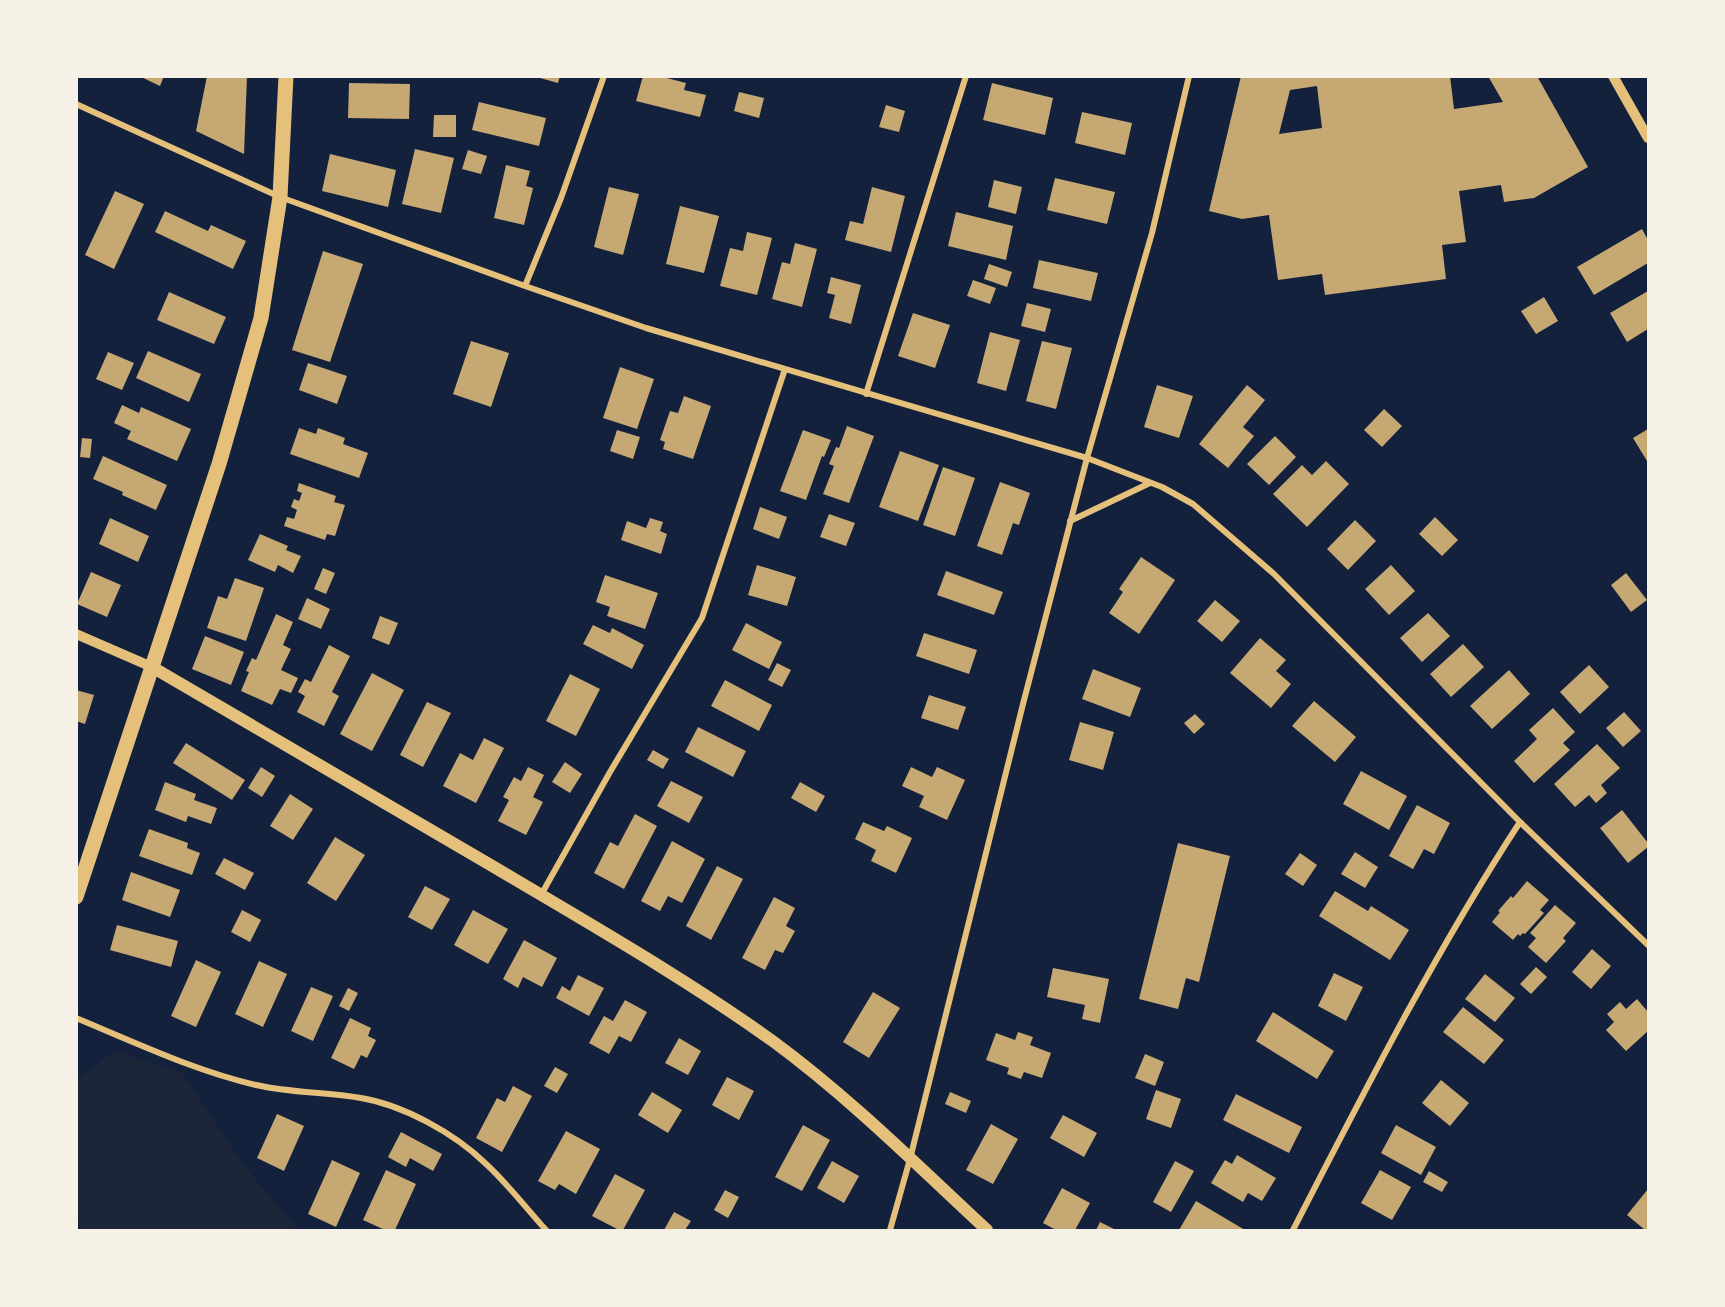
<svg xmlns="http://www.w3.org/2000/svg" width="1725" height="1307" font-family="Jost,sans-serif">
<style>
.green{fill:#1d2539}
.building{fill:#c6a872;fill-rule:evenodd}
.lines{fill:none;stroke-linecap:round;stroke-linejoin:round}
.minor{stroke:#e5c07b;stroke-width:6}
.tertiary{stroke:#e5c07b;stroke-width:10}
.secondary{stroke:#e5c07b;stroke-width:12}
.primary{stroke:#e5c07b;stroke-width:15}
</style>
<rect width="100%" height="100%" fill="#14213d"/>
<path class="green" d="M114 1051 182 1073 244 1166 299 1230H81L76 1213 77 1080Z"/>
<path class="building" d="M139 76H164L160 86Z
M207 76H247L244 154 196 131Z
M533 76H560L558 83Z
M643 76H659L686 83 684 90 706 95 700 117 636 101Z
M1241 76H1450L1454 109 1503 102 1488 76H1537L1588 167 1534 198 1504 202 1501 185 1459 191 1466 242 1442 245 1446 279 1325 295 1322 274 1278 280 1269 215 1242 219 1209 211ZM1317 86 1322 128 1279 134 1290 90Z
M349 83 410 84 409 119 348 118Z
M992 83 1053 98 1045 135 983 120Z
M739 92 764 98 759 118 734 111Z
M479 102 546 118 539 146 472 130Z
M886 105 905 111 899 132 879 127Z
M1082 112 1132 123 1125 155 1075 143Z
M434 115H456V137H433Z
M415 149 454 158 441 213 402 204Z
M468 150 487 156 481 174 462 169Z
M330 154 396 170 388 207 322 191Z
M506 165 530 171 526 186 533 188 524 225 494 218Z
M1055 178 1115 192 1107 224 1047 210Z
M994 180 1022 187 1016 214 988 207Z
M609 187 639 194 623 255 594 247Z
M872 187 905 196 891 252 845 240 850 221 863 224Z
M115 191 144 204 114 269 85 255Z
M680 206 719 216 704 273 666 264Z
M165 211 208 231 211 225 246 241 233 269 155 232Z
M956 212 1013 226 1006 260 948 246Z
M1642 229 1648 240V263L1594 295 1577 267Z
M747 232 772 238 757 295 720 286 730 248 743 251Z
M795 243 817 249 802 307 772 299 782 262 790 264Z
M323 251 363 264 330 362 292 350Z
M1039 260 1098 273 1091 301 1033 288Z
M989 264 1012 272 1007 287 984 279Z
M831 277 861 285 851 324 829 318 835 295 827 293Z
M973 280 996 288 990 304 967 296Z
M1648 291V329L1627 342 1610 313Z
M169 292 226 317 214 344 157 320Z
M1544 297 1558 321 1536 334 1521 311Z
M1027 303 1051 309 1045 332 1021 326Z
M913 313 950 325 935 368 898 356Z
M990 332 1020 340 1006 391 977 383Z
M471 341 509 353 491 407 453 394Z
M1042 341 1072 348 1056 409 1026 401Z
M148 351 201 374 189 402 136 378Z
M108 352 134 363 122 390 96 379Z
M308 363 347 376 337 404 299 390Z
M620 367 654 379 637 429 603 418Z
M1157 385 1193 396 1179 438 1144 427Z
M1247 385 1265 400 1243 427 1254 436 1228 468 1199 444Z
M684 396 711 406 693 459 663 449 665 442 660 440 670 411 678 413Z
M122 405 139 413 141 407 191 429 177 461 127 439 131 431 114 423Z
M1384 409 1402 426 1382 447 1364 430Z
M847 426 874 436 849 503 823 494 834 466 829 464 836 447 839 448Z
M299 428 316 434 318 428 345 438 343 444 368 453 359 478 290 454Z
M1648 429V460L1647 461 1633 438Z
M617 430 640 437 633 459 610 451Z
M803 430 831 440 824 457 822 456 806 500 780 491Z
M1275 436 1296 457 1269 485 1247 464Z
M82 438 92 439 90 458 80 457Z
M900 451 939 465 918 521 879 507Z
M103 456 167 485 156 510 122 495 123 492 93 479Z
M1326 461 1349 484 1307 527 1273 494 1302 465 1312 475Z
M943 467 975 478 955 536 923 525Z
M1000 482 1030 493 1019 525 1013 523 1002 555 977 546Z
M299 483 336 496 334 502 345 505 335 536 327 534 325 540 284 526 287 517 294 519 297 510 291 507 294 499 299 501 302 493 297 491Z
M760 507 787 517 779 539 753 529Z
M829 514 855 523 846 546 820 537Z
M1435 517 1458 540 1442 556 1419 534Z
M110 518 149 536 138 562 99 544Z
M650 518 663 522 660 531 667 534 661 554 621 540 627 521 646 528Z
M1355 520 1376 541 1348 570 1327 549Z
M260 534 288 546 286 550 301 556 293 573 278 565 275 572 248 560Z
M1141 557 1175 580 1139 634 1109 613 1123 592 1119 589Z
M757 565 796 577 787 606 748 595Z
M1391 565 1415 591 1389 615 1365 589Z
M323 568 335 573 326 594 314 589Z
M946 571 1003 592 994 615 937 595Z
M91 572 121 585 107 617 77 604Z
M1626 573 1647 600 1631 612 1611 585Z
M605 575 658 593 645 629 607 616 610 607 596 602Z
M235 578 264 588 246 641 207 628 218 596 227 599Z
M307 598 330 609 321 629 298 619Z
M1215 600 1240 621 1222 642 1197 621Z
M1428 613 1450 636 1422 662 1400 638Z
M276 614 293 622 283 645 291 649 281 670 298 678 291 693 280 689 272 705 241 691 249 672 246 671 252 658 256 660Z
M380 616 398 623 389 645 372 638Z
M746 623 782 642 769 669 732 650Z
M593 625 610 633 612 628 644 645 632 669 583 644Z
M924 633 977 650 969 674 916 656Z
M205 636 244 652 231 685 192 669Z
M1260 638 1286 660 1276 671 1291 684 1271 708 1230 673Z
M1463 644 1484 667 1451 697 1430 674Z
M329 645 350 656 332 692 339 696 324 726 297 712 305 696 298 692 305 679 311 682Z
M777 663 791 670 782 687 768 680Z
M1589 665 1609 687 1580 714 1560 692Z
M1093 669 1141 688 1130 717 1082 699Z
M1509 670 1530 694 1492 729 1470 706Z
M372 673 404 690 372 751 340 734Z
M570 674 600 689 576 736 546 721Z
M725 680 772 705 759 731 711 706Z
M76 690 94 695 85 724 76 721Z
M929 695 966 707 958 730 921 718Z
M1314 701 1356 737 1335 762 1292 726Z
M427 702 451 713 423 767 400 755Z
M1553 708 1575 732 1563 743 1570 750 1534 783 1514 761 1537 739 1529 730Z
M1624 712 1641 731 1623 747 1606 728Z
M1195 714 1205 724 1194 734 1184 723Z
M1080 722 1114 732 1103 770 1069 760Z
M698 727 746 751 733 777 685 752Z
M484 738 504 748 476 803 443 786 460 753 473 760Z
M186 743 245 780 232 800 173 763Z
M1597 744 1620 768 1601 785 1607 793 1596 803 1589 795 1575 807 1554 784Z
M653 750 669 759 663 769 647 760Z
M565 762 582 774 570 793 552 782Z
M261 767 275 776 262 797 248 788Z
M528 767 544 775 533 797 543 802 526 835 498 821 509 800 503 797 514 777 521 781Z
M911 767 932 777 937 767 965 780 947 820 919 807 924 796 902 786Z
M1361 771 1407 796 1389 830 1343 804Z
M671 781 703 797 689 823 657 806Z
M165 782 196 794 194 800 217 808 211 824 188 816 186 822 155 810Z
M800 782 825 796 816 812 791 798Z
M290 794 313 809 293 840 270 826Z
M1417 805 1450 823 1434 854 1424 849 1413 869 1389 856Z
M1622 810 1648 843V847L1628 863 1600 828Z
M635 814 657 826 624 889 594 873 610 842 618 846Z
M863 822 884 831 887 826 912 838 896 873 871 861 876 850 855 839Z
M149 829 188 843 187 848 200 853 192 875 139 856Z
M335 837 365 855 336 901 307 883Z
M672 841 705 859 682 903 668 896 660 911 641 901Z
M1178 843 1230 856 1199 982 1186 978 1178 1009 1139 999Z
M1355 852 1378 867 1365 888 1341 874Z
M1300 853 1317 865 1303 886 1285 874Z
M224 858 254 873 245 890 215 874Z
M717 866 743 879 711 940 686 926Z
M131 872 180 890 170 917 122 900Z
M1527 881 1549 900 1540 910 1544 913 1525 934 1523 933 1520 936 1518 934 1513 940 1492 922 1500 912 1498 911 1511 896 1513 898Z
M425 886 450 899 432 930 408 917Z
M1335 891 1368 911 1371 906 1409 930 1390 960 1319 916Z
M774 897 795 908 786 926 795 931 783 953 775 950 765 970 742 958Z
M1555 905 1576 923 1563 938 1566 941 1546 963 1528 947 1536 938 1530 933Z
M242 910 261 920 250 942 231 932Z
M473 910 508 929 488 964 454 945Z
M117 925 178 941 171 967 110 950Z
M524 940 557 958 542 987 523 977 518 988 503 979Z
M1592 949 1611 966 1591 989 1572 972Z
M196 960 221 972 196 1027 171 1016Z
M259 961 287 974 263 1027 235 1014Z
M1536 967 1547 977 1531 994 1520 984Z
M1053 968 1109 979 1100 1023 1082 1019 1085 1005 1047 997Z
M1334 973 1363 987 1346 1021 1318 1006Z
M1485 974 1515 998 1495 1022 1465 999Z
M578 975 604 988 589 1016 556 998 562 986 570 991Z
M311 987 333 996 313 1041 291 1031Z
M348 988 358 993 349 1011 339 1006Z
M873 992 900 1008 869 1058 843 1042Z
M1637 999 1648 1012V1031L1626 1051 1606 1030 1614 1022 1607 1014 1620 1002 1626 1009Z
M625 1000 647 1012 631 1042 619 1036 609 1054 589 1043 604 1016 613 1021Z
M1463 1007 1504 1040 1484 1064 1443 1032Z
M1273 1012 1334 1051 1317 1079 1256 1041Z
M350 1018 371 1028 368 1036 376 1040 367 1058 361 1055 354 1069 331 1058Z
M1018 1032 1033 1037 1030 1045 1051 1053 1042 1078 1024 1072 1021 1079 1007 1074 1009 1068 986 1060 996 1033 1015 1040Z
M679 1038 701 1051 688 1075 665 1063Z
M1145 1054 1164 1062 1155 1086 1135 1078Z
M555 1067 568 1074 557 1093 544 1086Z
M727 1077 754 1091 739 1120 712 1105Z
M1441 1080 1469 1103 1450 1126 1422 1103Z
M513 1086 532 1096 502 1152 476 1138 497 1098 505 1102Z
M1156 1090 1181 1099 1171 1128 1146 1119Z
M652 1092 682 1110 668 1133 638 1115Z
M950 1092 971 1101 966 1113 945 1104Z
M1236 1094 1302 1127 1289 1153 1223 1120Z
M277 1114 304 1126 284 1171 257 1158Z
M1063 1115 1097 1133 1084 1157 1050 1138Z
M991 1124 1018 1139 993 1184 966 1170Z
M803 1125 830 1140 802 1191 775 1177Z
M1396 1125 1436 1147 1421 1175 1381 1153Z
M566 1131 600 1149 576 1194 559 1184 555 1190 538 1181Z
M401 1132 442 1154 433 1171 410 1158 406 1167 388 1157Z
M1237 1155 1276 1178 1262 1201 1248 1193 1243 1202 1211 1183 1225 1160 1232 1164Z
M332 1160 360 1173 336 1227 308 1214Z
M832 1161 859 1176 844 1203 817 1188Z
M1175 1161 1194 1171 1171 1212 1153 1202Z
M386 1170 416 1184 395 1230H385L363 1220Z
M1380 1170 1411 1187 1392 1220 1361 1203Z
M1429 1171 1448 1182 1442 1192 1423 1182Z
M615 1174 645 1190 623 1230H619L592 1216Z
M1062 1188 1090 1203 1075 1230H1056L1043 1223Z
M1648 1189V1230H1645L1627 1215Z
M725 1190 739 1197 728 1218 714 1210Z
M1196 1201 1245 1230H1179Z
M674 1212 691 1221 685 1230H664Z
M1100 1222 1116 1230H1096Z"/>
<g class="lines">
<path class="minor" d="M76 104 280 197 525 286 646 328 1087 458 1162 487 1193 504 1274 574 1520 822 1648 945
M525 286 561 198 604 76
M866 394 966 76
M1070 521 1150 483
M541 895 610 772 702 618 785 369
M76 1018C134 1042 195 1071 256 1085 291 1093 326 1092 361 1098 403 1105 454 1133 485 1163 507 1183 526 1208 546 1230
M890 1230 910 1159 1023 704 1087 458 1152 233 1189 76
M1293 1230C1364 1092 1435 952 1520 822"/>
<path class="tertiary" d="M1613 76 1648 138
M76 634 152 667"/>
<path class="secondary" d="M152 667C266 734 380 801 494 867 588 923 685 978 774 1042 850 1098 918 1166 987 1230"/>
<path class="primary" d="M76 897 219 464 261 318 280 197 286 76"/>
</g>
<rect width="1725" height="1307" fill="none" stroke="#f6f1e7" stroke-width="156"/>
</svg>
